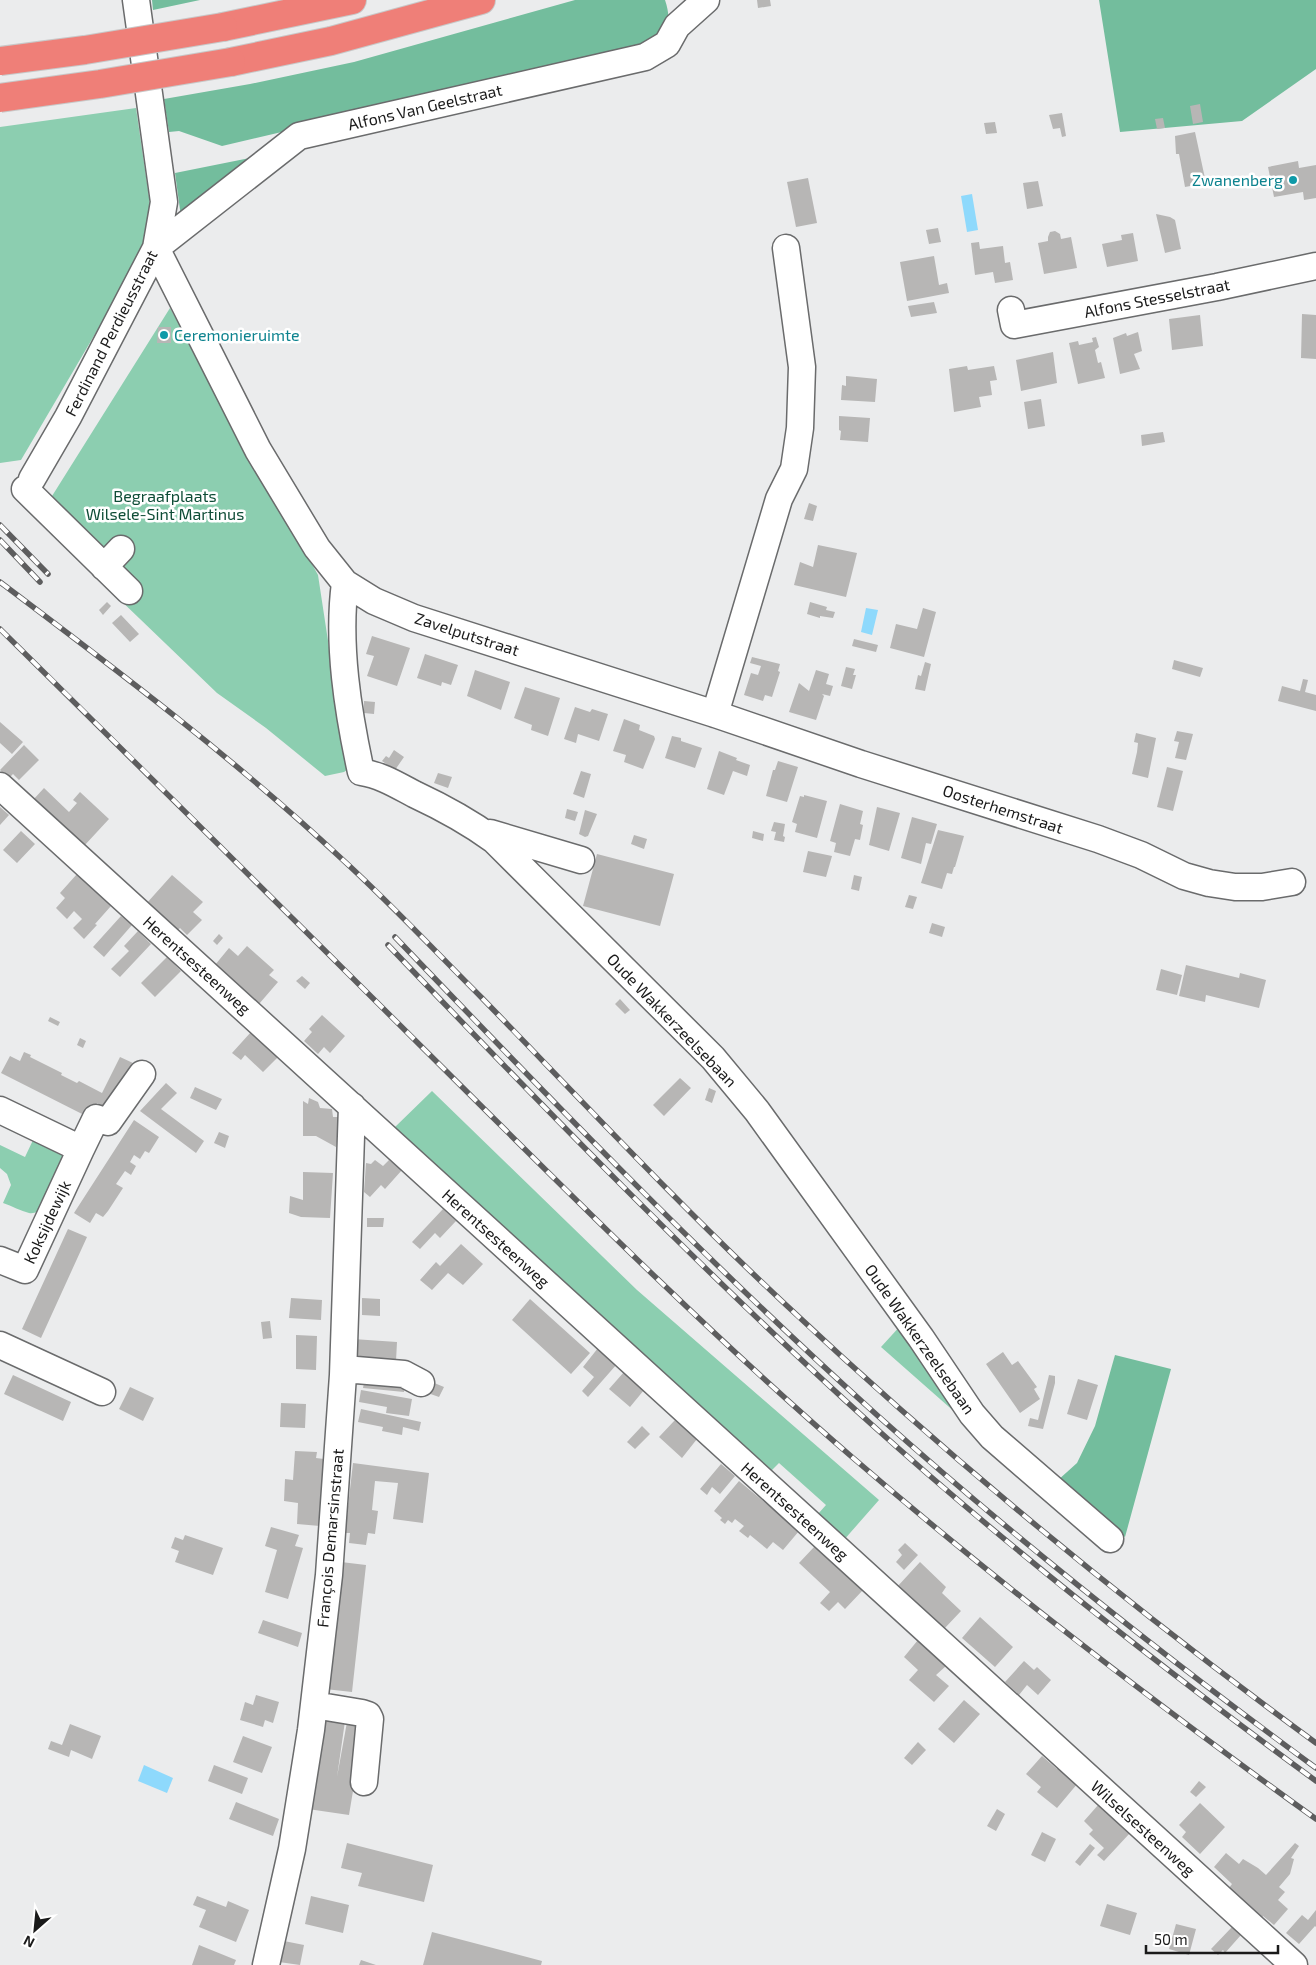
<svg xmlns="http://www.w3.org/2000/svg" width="1316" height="1965" font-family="'Exo 2',sans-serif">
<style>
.green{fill:#8cceb0}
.forest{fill:#73bd9d}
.water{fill:#8ed9fc}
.building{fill:#b7b6b5}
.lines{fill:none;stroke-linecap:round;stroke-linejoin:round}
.minor-casing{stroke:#6a6b6c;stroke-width:29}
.highway-casing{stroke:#c8c8c8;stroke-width:30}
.minor{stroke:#fff;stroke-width:26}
.highway{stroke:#ef7f78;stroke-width:28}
.rail-casing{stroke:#5d5d5e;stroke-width:5.5}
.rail{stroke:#fff;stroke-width:4;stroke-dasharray:11;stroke-linecap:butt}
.highway-bridge-casing{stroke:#c8c8c8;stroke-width:30;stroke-linecap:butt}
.highway-bridge{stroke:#ef7f78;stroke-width:28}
.culture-dot{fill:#0f9aa8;stroke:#fff;stroke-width:2}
.labels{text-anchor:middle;stroke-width:5;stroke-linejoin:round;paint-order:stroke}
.street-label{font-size:16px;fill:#1a1a1a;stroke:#fff}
.culture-label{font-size:16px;fill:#0d838f;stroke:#fff;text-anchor:end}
.park-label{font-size:16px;fill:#0e4c36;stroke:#fff}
</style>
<rect width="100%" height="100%" fill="#ebeced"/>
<path class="green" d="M136 108 150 204 142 254 21 460 0 463V127Z
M170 308 318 575 335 687 351 767 344 772 325 776 266 728 217 693 37 520Z
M432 1091 637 1290 879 1500 843 1541 818 1514 826 1505 779 1463 771 1471 394 1128Z
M34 1138 65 1152 59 1163 67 1167C61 1180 48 1216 29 1213 21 1211 12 1206 3 1203L11 1185 7 1174 0 1168V1145L25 1157Z
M902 1324 974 1429 881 1347Z"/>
<path class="forest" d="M152 0H200L153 10Z
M575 0H665C674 27 664 32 644 47L222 146 179 131 169 132 164 99 250 84 354 62Z
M1099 0H1316V69L1242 121 1120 132Z
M260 156 181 217 175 173Z
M1115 1355 1171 1369 1125 1537 1057 1481 1077 1463 1095 1426Z"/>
<path class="water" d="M972 194 978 230 967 232 961 196Z
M866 608 878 610 872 635 861 632Z
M144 1765 173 1778 167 1793 138 1781Z"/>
<path class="building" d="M757 0H770L771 6 758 8Z
M1200 104 1203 122 1193 124 1190 106Z
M1062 113 1066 136 1062 137 1060 128 1053 129 1049 115Z
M1163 118 1165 128 1157 129 1155 119Z
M995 122 997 133 986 134 984 123Z
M1195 132 1206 183 1185 187 1179 154H1176L1175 136Z
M1298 161 1299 168 1316 165V198L1304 200 1303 192 1274 197 1268 167Z
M808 178 817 223 796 227 787 182Z
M1038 181 1043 206 1027 209 1023 183Z
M1156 214 1170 217 1175 220 1181 249 1165 253Z
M938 228 941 242 929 244 926 230Z
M1055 231 1060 234 1061 239 1071 237 1077 268 1044 274 1038 243 1048 241V237L1050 232Z
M1133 233 1138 261 1107 267 1102 244 1122 240 1121 235Z
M979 242 980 249 1003 246 1005 263 1010 262 1013 280 995 283 993 272 975 275 971 243Z
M934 256 939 285 947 283 949 293 907 301 900 262Z
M934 302 937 313 911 317 908 306Z
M1302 314 1316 315V359L1301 358Z
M1200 315 1203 346 1172 350 1169 319Z
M158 327H171V343H157Z
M1138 332 1142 351 1134 354 1140 369 1120 374 1113 338 1126 333 1127 336Z
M1096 337 1099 347 1095 350 1098 363 1101 362 1105 378 1078 384 1069 343 1078 341 1079 345 1093 342 1092 338Z
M1053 352 1057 383 1021 391 1016 360Z
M967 366 968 370 994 366 997 380 990 381 992 395 979 397 981 407 954 412 949 369Z
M846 376 877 379 875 402 841 400 842 385 846 386Z
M1041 399 1045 426 1028 429 1024 402Z
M839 416 870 418 868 442 840 440 841 431 839 430Z
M1163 432 1165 442 1142 446 1141 435Z
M809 503 817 506 813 521 804 519Z
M818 545 857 553 846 597 794 585 800 562 813 567Z
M107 602 111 606 103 615 99 610Z
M810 602 827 607 826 610 835 612 833 618 820 616V618L807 614Z
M923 608 936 612 924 657 890 648 896 624 917 629Z
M121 615 139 634 130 642 112 623Z
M372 636 410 648 397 686 367 676 374 656 366 654Z
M854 639 878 645 876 652 852 646Z
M425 654 458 665 451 685 442 682 441 686 417 678Z
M752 657 780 664 778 671 780 672 772 697 765 695 763 701 744 695 751 673 758 675 761 666 750 663Z
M1174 660 1203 668 1200 677 1172 669Z
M925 662 931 664 925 691 915 689 918 675 921 676Z
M846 667 855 669 853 675H856L852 689 841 686Z
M475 670 510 682 501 710 467 696Z
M816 670 829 674 826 684 833 686 830 696 822 694 824 696 816 720 789 712 799 683 809 691Z
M1303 679 1308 680 1305 692 1316 695V711L1278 701 1282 686 1300 691Z
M525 687 560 698 548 736 531 730 532 725 514 718Z
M364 701 375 702 374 714 364 713Z
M575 707 590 712 592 709 608 714 599 741 578 734 576 743 564 739Z
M624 719 640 725 639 730 654 736 655 739 643 769 624 762 626 755 613 751Z
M0 722 23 742 12 754 0 743Z
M1177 731 1193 734 1186 760 1175 758 1179 742 1174 741Z
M1136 733 1156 738 1148 778 1132 774 1137 752 1138 743 1134 742Z
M672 736 681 738V741L702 748 695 768 665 758Z
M24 745 39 760 19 780 13 774 8 779 0 770Z
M394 750 404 757 395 770 382 761 386 756 389 758Z
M719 751 737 758 736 760 750 765 747 776 733 771 724 795 707 789Z
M778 761 798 767 787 802 766 796 773 770H775Z
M1167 767 1183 771 1173 811 1157 807Z
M581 771 591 774 584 798 573 794Z
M438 773 452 777 448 788 434 783Z
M44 788 69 812 77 803 73 800 80 792 109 819 84 846 33 800Z
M804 795 827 801 817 838 795 832 797 824 792 822 800 796 804 797Z
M840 804 863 811 860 824 863 825 860 840 855 839 850 856 834 852 836 843 830 841Z
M0 807 9 815 0 825Z
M877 807 900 813 889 851 869 845Z
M567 809 578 812 575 821 565 818Z
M585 810 597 814 588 836 585 837 579 834Z
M912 817 937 824 931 844 926 843 921 864 901 858Z
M774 822 785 824 783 836 785 837 784 842 774 840 776 832 771 831Z
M938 830 964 836 955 867H954L952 874 947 873 942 889 921 883Z
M21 831 35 844 17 863 3 850Z
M753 831 764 834 763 841 752 838Z
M634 835 647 839 644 849 631 844Z
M808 851 832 856 826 877 803 872Z
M597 854 674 874 660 926 583 906Z
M77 874 111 906 95 924 97 925 84 939 73 928 82 919 74 911 67 919 56 908 65 898 60 893Z
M172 875 203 902 193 912 202 920 187 935 180 928 177 931 146 904Z
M854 875 862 877 859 891 851 889Z
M909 895 917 897 913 909 905 907Z
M121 916 132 925 104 957 93 947Z
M932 923 945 927 942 937 929 933Z
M138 931 151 944 120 977 111 969 129 951 124 946Z
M219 934 223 938 217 945 213 941Z
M247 946 274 970 269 975 278 982 259 1004 215 965 229 948 238 956Z
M167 957 181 971 155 997 141 983Z
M1186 965 1239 978 1240 973 1266 980 1259 1008 1206 995 1205 1002 1179 996Z
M1161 969 1182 975 1177 995 1156 990Z
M302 976 310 983 305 989 296 981Z
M620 999 630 1010 625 1014 615 1004Z
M322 1015 345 1036 330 1053 324 1047 318 1054 304 1041 312 1032 309 1029Z
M50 1017 60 1022 58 1026 48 1021Z
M251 1032 278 1057 263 1072 245 1055 241 1060 232 1053Z
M80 1038 86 1041 83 1048 77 1045Z
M24 1052 31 1055 30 1057 62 1073 61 1075 77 1083 79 1081 102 1093 120 1057 133 1063 116 1097 111 1094 105 1107 97 1103 90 1118 1 1073 10 1056 20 1061Z
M680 1078 691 1088 664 1116 653 1105Z
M166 1083 177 1093 161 1109 204 1141 196 1153 140 1111Z
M195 1087 222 1099 216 1110 190 1098Z
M709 1088 716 1091 712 1103 705 1100Z
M309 1098 318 1102 320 1108 332 1109 333 1117H338L339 1130 336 1147 316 1136H303V1101L308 1104Z
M134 1120 159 1137 149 1153 145 1151 140 1159 134 1155 130 1162 136 1166 131 1175 125 1171 116 1184 123 1188 108 1211 103 1217 96 1213 90 1223 74 1213Z
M219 1132 229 1136 225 1148 214 1143Z
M375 1160 383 1166 389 1160 402 1170 385 1189 381 1185 370 1197 364 1192 366 1163 371 1164Z
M303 1172 333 1173 330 1218 301 1217 289 1213 290 1196 303 1200Z
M443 1209 456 1221 440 1238 435 1233 420 1249 412 1242Z
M367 1218H384L383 1227H367Z
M68 1229 87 1237 41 1338 22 1329Z
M461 1244 483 1264 463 1285 448 1273 432 1290 420 1280 436 1262 440 1266Z
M291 1298 322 1300 321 1320 289 1318Z
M362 1298 380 1299V1316L362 1315Z
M530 1299 590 1353 571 1374 512 1320Z
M270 1321 272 1338 263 1339 261 1322Z
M296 1335 317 1336 316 1370 296 1369Z
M353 1339 397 1342 396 1361 351 1363Z
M598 1348 617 1364 588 1397 582 1391 594 1377 583 1367Z
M1003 1352 1012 1365 1018 1361 1037 1387 1034 1389 1040 1399 1020 1413 986 1364Z
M624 1372 644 1390 630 1407 609 1389Z
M13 1375 71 1402 63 1421 4 1394Z
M1049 1375 1055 1376V1383L1043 1429 1028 1426 1030 1418 1038 1420Z
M365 1377 405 1382 404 1392 363 1388Z
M1078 1379 1098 1385 1087 1420 1067 1414Z
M427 1380 444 1387 439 1397 422 1391Z
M130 1387 154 1398 143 1421 119 1409Z
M361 1390 412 1399 409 1416 386 1413 387 1407 359 1402Z
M281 1403 306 1404 305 1428 280 1427Z
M361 1409 421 1422 419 1431 403 1427 402 1435 382 1431 383 1427 358 1422Z
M675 1420 697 1439 682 1458 659 1437Z
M642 1426 650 1434 635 1449 627 1442Z
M295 1451 317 1452 316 1458 324 1459 320 1526 297 1524 298 1503 284 1501 285 1479 293 1480Z
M353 1463 429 1473 423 1523 393 1519 398 1483 375 1481 372 1510 378 1511 375 1534 368 1533 366 1545 349 1543 350 1533H345Z
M721 1464 735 1476 720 1494 712 1487 707 1495 700 1489Z
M739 1481 799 1531 783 1550 773 1542 767 1549 750 1535 748 1538 739 1531 744 1526 735 1519 732 1523 728 1520 725 1524 720 1520 722 1518 714 1511Z
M271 1527 299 1535 295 1546 303 1548 288 1599 265 1592 277 1550 265 1546Z
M185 1535 223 1548 213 1575 175 1562 179 1551 171 1548 175 1537 183 1540Z
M905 1543 918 1555 904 1570 896 1562 902 1555 898 1550Z
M815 1546 863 1590 845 1609 838 1602 829 1611 820 1603 830 1592 799 1563Z
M341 1562 366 1565 352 1692 325 1689Z
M920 1562 946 1587 942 1593 961 1611 944 1629 897 1587Z
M980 1617 1013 1647 995 1667 962 1638Z
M263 1620 302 1633 298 1647 258 1633Z
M918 1640 946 1666 936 1675 949 1686 934 1702 909 1680 918 1670 904 1657Z
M1024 1661 1034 1670 1037 1667 1051 1680 1038 1695 1027 1685 1019 1695 1005 1682Z
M256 1695 279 1702 273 1723 265 1720 263 1727 240 1720 245 1702 253 1705Z
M964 1700 980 1714 954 1743 938 1729Z
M323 1711 346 1714 337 1777 347 1722 364 1725 349 1815 308 1809Z
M70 1724 101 1736 92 1759 71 1750 69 1757 48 1749 51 1741 62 1745Z
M243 1736 272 1747 262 1773 233 1762Z
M918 1742 926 1750 912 1765 904 1758Z
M1042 1756 1057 1769 1059 1767 1078 1783 1057 1808 1037 1792 1041 1787 1026 1774Z
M214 1765 248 1778 242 1794 208 1781Z
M1199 1781 1206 1787 1196 1797 1190 1792Z
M236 1802 279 1819 273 1836 229 1819Z
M1200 1803 1225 1827 1200 1854 1182 1837 1186 1832 1179 1825Z
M1099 1804 1130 1833 1104 1861 1097 1855 1104 1848 1089 1834 1093 1830 1084 1821Z
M997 1809 1005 1814 996 1831 987 1826Z
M1042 1832 1056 1839 1045 1862 1031 1855Z
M347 1843 433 1865 424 1902 358 1886 362 1873 341 1868Z
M1295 1843 1299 1846 1291 1858 1294 1859 1290 1874 1279 1887 1285 1892 1278 1900 1288 1909 1274 1925 1263 1916 1262 1918 1229 1888 1232 1884 1214 1867 1226 1853 1239 1864 1243 1859 1258 1868 1266 1875Z
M1090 1844 1095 1848 1080 1866 1075 1862Z
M197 1896 226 1907 228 1901 249 1910 236 1942 199 1927 206 1910 193 1905Z
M311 1896 349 1905 343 1933 305 1924Z
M1107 1904 1137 1913 1130 1935 1100 1926Z
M1316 1910V1927L1315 1926 1299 1944 1286 1933 1302 1915 1308 1920Z
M1176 1924 1196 1929 1189 1955 1169 1949Z
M1232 1927 1241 1935 1225 1953 1223 1950 1218 1955 1211 1949Z
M432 1932 542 1961 541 1965H423Z
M284 1941 304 1945 300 1965 279 1962Z
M199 1945 236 1960 234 1965H192Z
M361 1960 376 1965H359Z"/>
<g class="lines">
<g class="minor-casing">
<path id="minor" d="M156 248 258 450 317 548 345 583 374 601 414 618 715 714 861 764 1098 839 1141 855 1184 876 1209 883 1235 887H1262L1292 882
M156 248 299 136 645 57 667 44 677 26 706 0
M1011 310 1014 325 1217 287 1316 266
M32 479 68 417 156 248 164 202 136 0
M25 489 129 591
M104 567 121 549
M345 583C337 644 348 712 361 772 381 775 397 785 414 794 444 808 468 821 494 840L713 1058 757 1111 921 1338 972 1414 992 1437 1110 1539
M715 714 779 499 794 469 800 428 802 367 786 248
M0 786 1294 1965
M490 833 581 860
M0 1110 81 1149 96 1118 108 1122 142 1074
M0 1260 25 1270 81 1149
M0 1345 102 1392
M344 1369 404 1374 421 1383
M314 1705 362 1713 368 1715 370 1719 364 1782
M266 1965 292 1849 311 1730 329 1575 343 1375 352 1106"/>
</g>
<g class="highway-casing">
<path id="highway" d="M223 27 352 0
M231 62 331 41 481 0"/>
</g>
<use href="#minor" class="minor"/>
<use href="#highway" class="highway"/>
<g class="rail-casing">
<path id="rail" d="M0 525 48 574
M0 540 40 582
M0 582C118 671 235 759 343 860 391 904 435 951 481 997 581 1100 680 1206 785 1304 953 1462 1130 1607 1316 1743
M0 629C147 773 292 918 438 1063 573 1197 707 1332 852 1457 1000 1585 1156 1704 1316 1819
M395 937C552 1101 710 1265 878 1416 1018 1541 1165 1657 1316 1768
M388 945C544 1108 702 1271 870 1423 1012 1551 1162 1668 1316 1781"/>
</g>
<use href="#rail" class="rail"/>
<g class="highway-bridge-casing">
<path id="highway-bridge" d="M0 61 85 50 223 27
M0 98 100 84 231 62"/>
</g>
<use href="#highway-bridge" class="highway-bridge"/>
</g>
<g class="culture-dot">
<circle cx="1293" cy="180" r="5"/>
<circle cx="164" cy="335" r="5"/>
</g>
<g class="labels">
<g class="street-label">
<text transform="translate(425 107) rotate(-13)" y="6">Alfons Van Geelstraat</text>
<text transform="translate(1157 298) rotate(-11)" y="6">Alfons Stesselstraat</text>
<text transform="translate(111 333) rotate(-63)" y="6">Ferdinand Perdieusstraat</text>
<text transform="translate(467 634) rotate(18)" y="6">Zavelputstraat</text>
<text transform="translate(1003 809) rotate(18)" y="6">Oosterhemstraat</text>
<text transform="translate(197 965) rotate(42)" y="6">Herentsesteenweg</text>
<text transform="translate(672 1020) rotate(46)" y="6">Oude Wakkerzeelsebaan</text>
<text transform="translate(47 1222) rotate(-65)" y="6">Koksijdewijk</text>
<text transform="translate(496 1238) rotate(42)" y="6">Herentsesteenweg</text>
<text transform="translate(920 1339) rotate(55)" y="6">Oude Wakkerzeelsebaan</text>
<text transform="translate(795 1511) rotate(42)" y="6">Herentsesteenweg</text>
<text transform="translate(330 1538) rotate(-85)" y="6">François Demarsinstraat</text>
<text transform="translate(1143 1828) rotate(42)" y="6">Wilselsesteenweg</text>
</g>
<g class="culture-label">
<text x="1283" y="186">Zwanenberg</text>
<text x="174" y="341" text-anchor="start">Ceremonieruimte</text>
</g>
<g class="park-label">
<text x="165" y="502">Begraafplaats<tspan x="165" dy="18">Wilsele-Sint Martinus</tspan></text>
</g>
</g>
<g transform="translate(35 1930) rotate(207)" stroke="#ffffff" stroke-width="4" paint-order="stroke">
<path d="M0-4L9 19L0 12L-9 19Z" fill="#1a1a1a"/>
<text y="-8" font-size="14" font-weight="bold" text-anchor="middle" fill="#1a1a1a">N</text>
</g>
<path d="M1146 1945v8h132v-8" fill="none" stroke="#1a1a1a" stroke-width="2.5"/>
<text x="1154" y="1945" font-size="15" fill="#1a1a1a" stroke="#ffffff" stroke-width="4" paint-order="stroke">50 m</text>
</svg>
